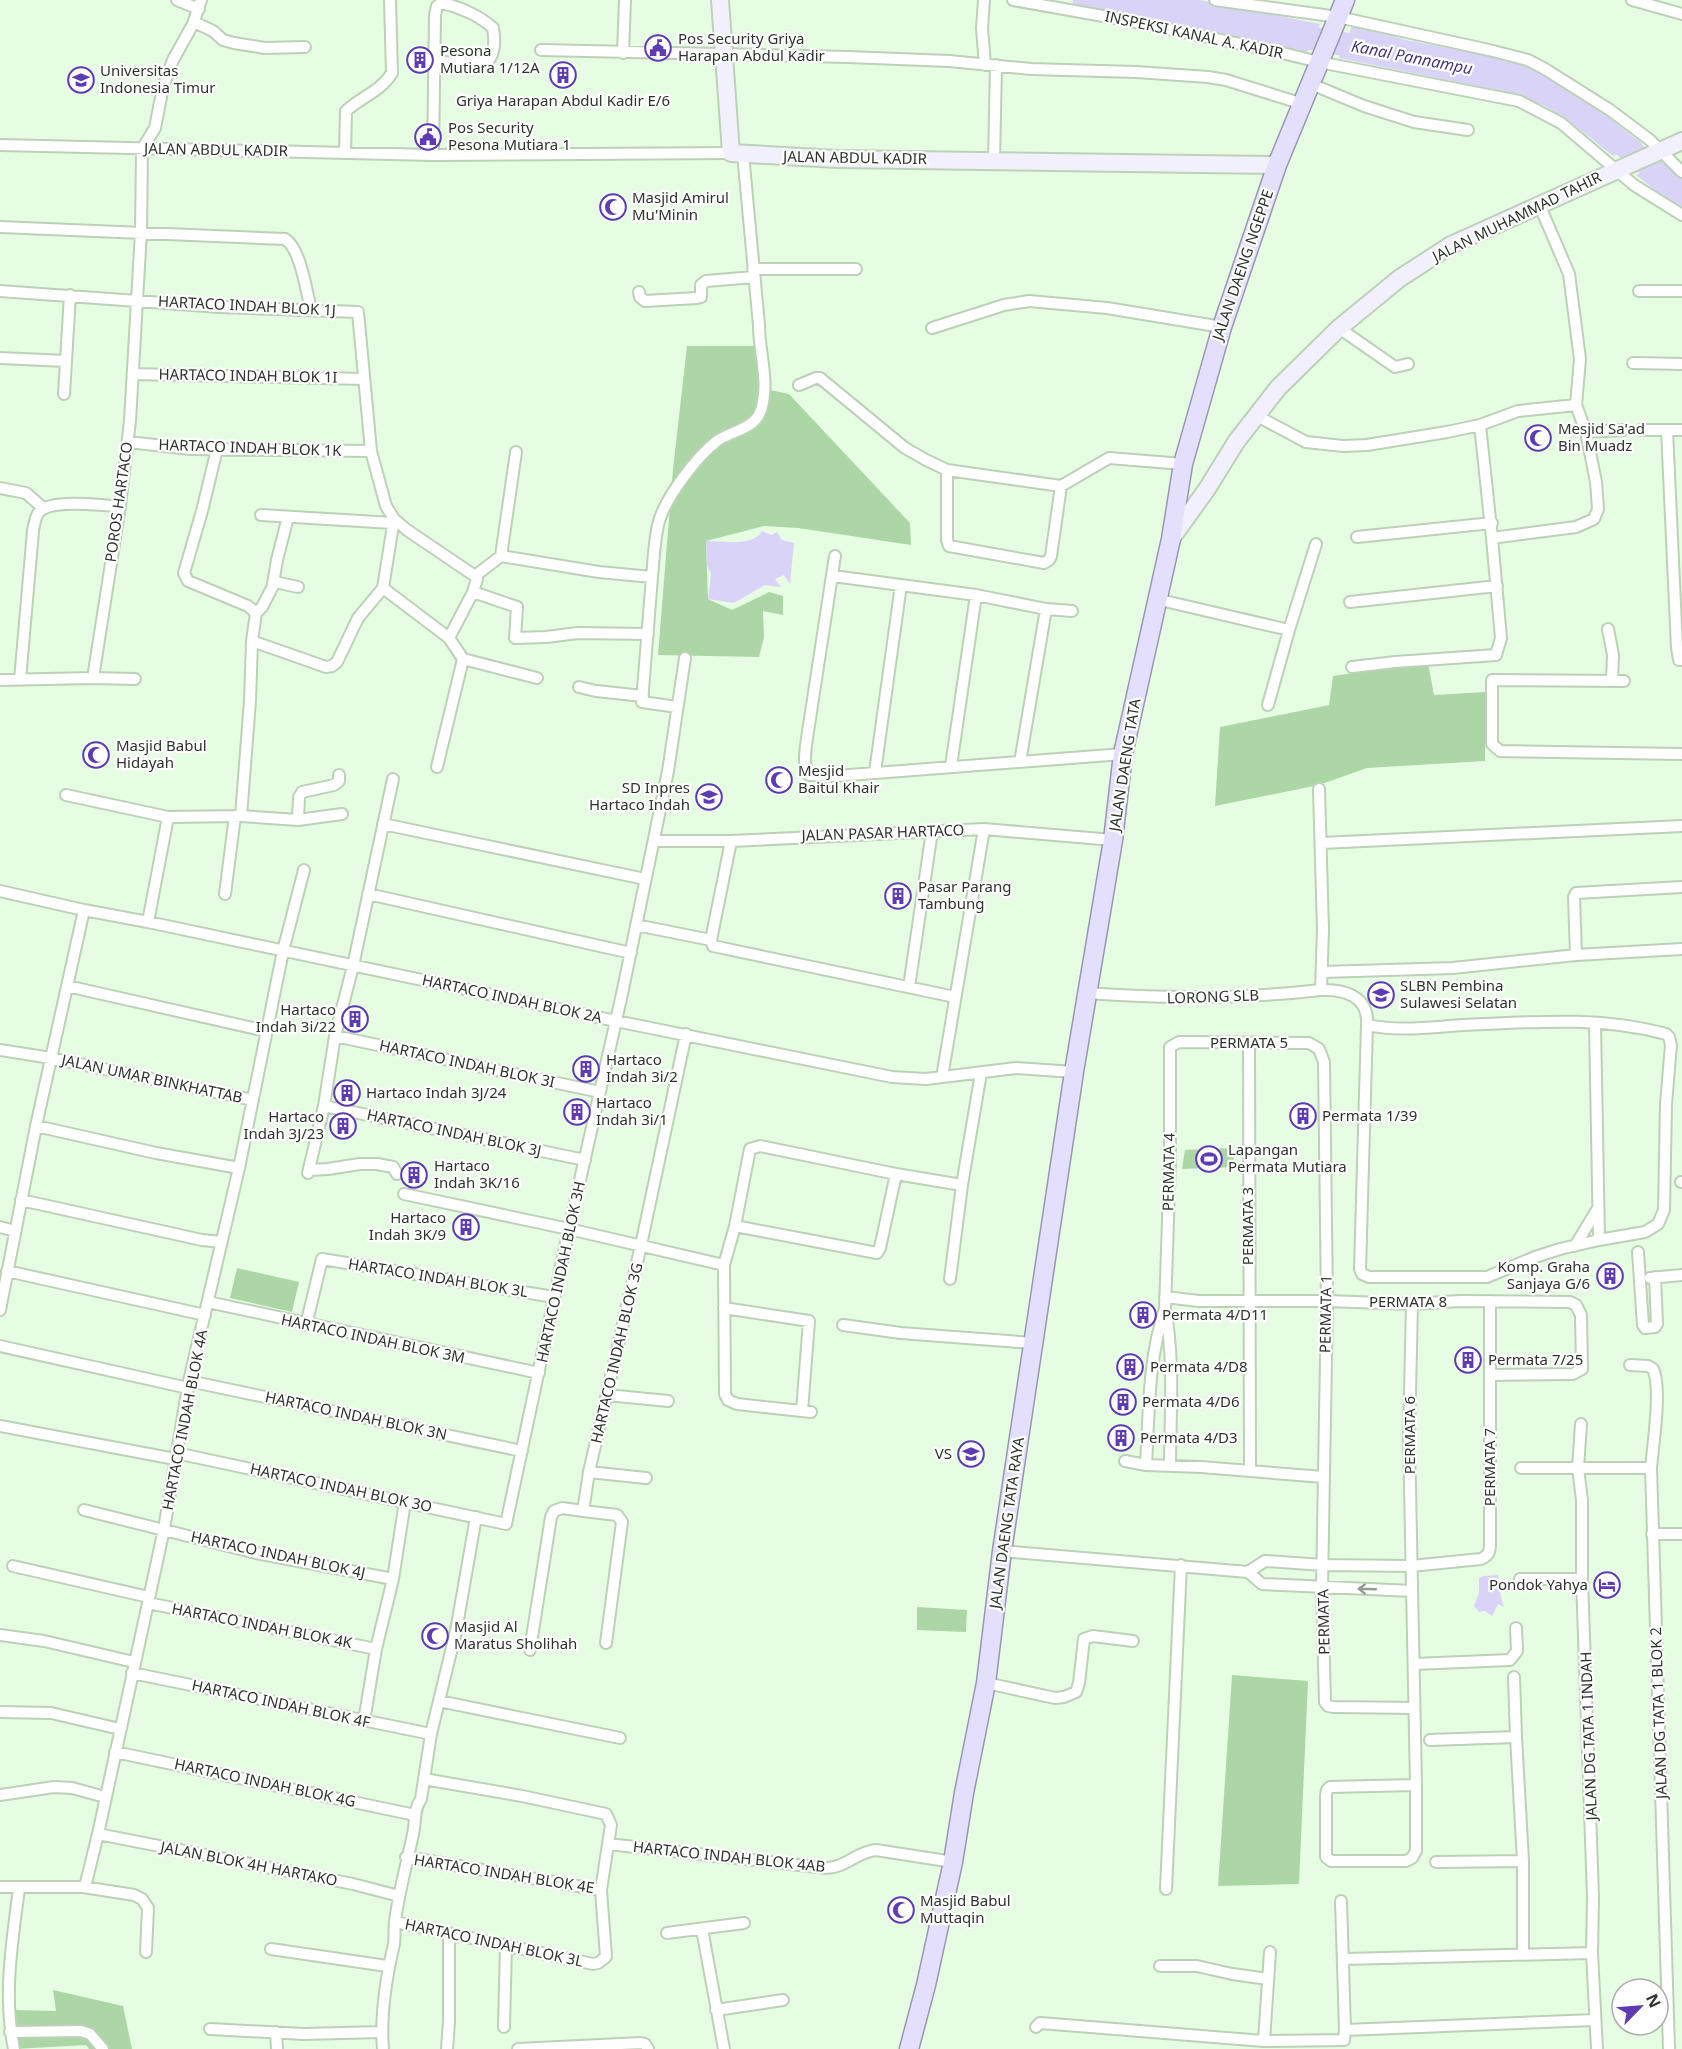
<svg xmlns="http://www.w3.org/2000/svg" width="1682" height="2049" font-family="'Noto Sans',sans-serif">
<style>
.green{fill:#add6a6}
.water{fill:#d9d4f7}
.lines{fill:none;stroke-linecap:round;stroke-linejoin:round}
.river{stroke:#d9d4f7;stroke-width:24}
.minor-casing{stroke:#bcd1b8;stroke-width:14}
.secondary-casing{stroke:#bcd1b8;stroke-width:20}
.primary-casing{stroke:#9897b1;stroke-width:21}
.minor{stroke:#fff;stroke-width:10}
.secondary{stroke:#f2f0fd;stroke-width:16}
.primary{stroke:#e4e0fb;stroke-width:18}
.oneway{stroke:#969a95}
.labels{text-anchor:middle;stroke-width:4.5;stroke-linejoin:round;paint-order:stroke}
.street-label{font-size:15px;fill:#2d352b;stroke:#fff}
.poi-label{font-size:15px;fill:#2d352b;stroke:#fff;text-anchor:start}
.water-label{font-size:16px;font-style:italic;fill:#47377b;stroke:#fff}
</style>
<rect width="100%" height="100%" fill="#e7fde3"/>
<path class="green" d="M687 346H757L770 390 789 394 910 523 911 545 798 528 764 526 706 541 708 599 732 610 769 592 783 596V615L763 611 764 637 759 657 658 655 673 469Z
M1428 663 1434 695 1485 692V761L1367 768 1319 785 1215 806 1220 727 1329 705 1333 676Z
M1232 1148 1235 1167 1182 1169 1185 1150Z
M237 1268 299 1282 292 1312 230 1298Z
M917 1607 967 1610 966 1632 917 1630Z
M1232 1675 1308 1681 1299 1884 1218 1886Z
M53 1990 123 2006 132 2049H89L86 2045 15 2049 14 2010 56 2011Z"/>
<path class="water" d="M1073 0H1199L1320 24 1306 55 1072 7Z
M1353 24 1406 40 1490 56 1529 67 1547 75 1604 112 1618 126 1642 143 1613 156 1564 117 1545 106 1511 93 1339 58Z
M1664 162 1682 178V211L1636 175Z
M762 531 771 535 777 532 782 540 794 543 790 584 784 575 775 579 781 587 765 585 734 603 708 599 711 574 707 566 706 541C723 541 753 547 762 531Z
M1498 1575 1501 1598 1504 1607 1498 1604 1492 1616 1485 1611 1479 1612 1474 1606 1479 1593V1578L1483 1576Z"/>
<g class="lines">
<path class="river" d="M1283 33 1376 50
M1604 129 1682 192"/>
<g class="minor-casing">
<path id="minor" d="M177 0 199 9
M984 0 982 28 985 65
M1013 0 1120 19 1274 51 1319 62 1519 101 1561 123 1634 185 1682 215
M1215 0 1338 17 1489 50 1528 60 1545 69 1610 110 1650 140 1682 172
M1632 0 1682 14
M194 22 213 31 223 40 234 43 265 48 305 47
M541 50 848 57 949 61 1031 69 1136 72 1208 77 1226 80 1303 104
M623 53 625 0
M1311 84 1364 106 1414 122 1468 130
M0 145 433 155 731 153
M345 153 346 111C361 97 380 92 392 73L390 0
M433 155 435 15 437 6 442 3C460 7 480 16 493 28 495 40 496 56 485 63L436 62
M994 161 996 65
M0 227 285 239C301 249 306 291 311 309
M753 269H856
M0 291 219 307 358 312 371 451 386 506 394 519 407 530 475 576 477 579 473 592 449 638
M1639 291H1682
M639 292 640 297 645 301 697 298 701 297V285L706 281 754 277
M932 328 1004 305 1029 301 1107 308 1222 327
M1339 328 1395 367 1408 364
M0 358 66 361
M1633 363 1682 364
M133 374 364 379
M799 385 816 378H820L905 448 926 460 947 470 1061 486 1109 458 1183 464
M64 394 70 295
M1257 416 1306 442 1343 446 1367 445 1447 432 1480 425 1518 411 1576 405
M1480 425 1492 538 1576 527 1594 519 1598 509 1596 482 1586 432 1576 405 1580 359 1569 274 1539 204
M1641 430H1682
M1667 430 1677 648 1679 660H1682
M1586 432 1623 430
M128 442 191 449 371 451
M217 449 202 511 184 573 188 581 248 606 256 613 252 641 250 701 241 816 298 820 342 814
M947 470V540L949 546 1044 563 1049 560 1051 556 1061 486
M0 488 26 493 43 508
M261 515 393 523
M394 519 383 588 449 638 463 659 437 767
M1357 537 1492 523
M501 556 516 452
M835 556 807 738C806 749 802 765 809 775L836 776 1123 754
M475 576 501 556 599 572 652 577 642 702 677 707
M833 576 976 595 1046 609 1072 611
M652 577C654 559 654 536 660 518 668 495 697 456 717 441 731 431 755 429 761 410 770 381 759 354 759 325L743 154
M273 584 277 560 288 517
M473 592 517 607 515 638 546 637 578 633 648 634
M1156 599 1289 630 1316 544
M1350 602 1497 586
M256 613 262 607 275 582 298 587
M1608 629 1613 655 1612 680
M252 641 326 667 332 666 337 662 358 618 383 588
M463 659 537 678
M1352 667 1395 662 1496 655 1501 638 1492 538
M93 678 135 679
M0 680 93 678 120 506 130 421 141 232 142 149 155 128 163 87 173 60 193 24 201 0
M20 680 33 531C34 525 35 517 39 512 51 498 102 506 120 506
M1624 681 1492 680V744L1500 751 1682 754
M579 687 596 691 643 696
M1268 705 1289 630
M1020 762 1046 609
M951 766 976 595
M875 772 901 585
M66 795 168 817 148 922
M168 817 240 816
M298 820 299 797 302 792 334 785 339 781V775
M383 824 645 879
M654 841H731L984 829 1113 840
M731 841 711 940 713 946 955 997
M1322 843 1682 826
M0 891 84 910 148 922 616 1021 892 1077 926 1079 1016 1068 1074 1072
M225 894 235 816
M368 894 631 953
M636 925 711 940
M1576 955 1574 897 1576 893 1682 887
M1323 972 1453 968 1576 955 1682 949
M67 986 266 1031
M909 987 932 831
M1321 990C1344 989 1369 996 1367 1025L1360 1269 1362 1274 1369 1277H1487L1535 1257 1560 1249 1599 1240 1645 1232 1658 1224 1664 1210 1666 1104 1671 1045 1669 1037 1666 1034C1600 1016 1531 1022 1464 1025 1431 1027 1400 1032 1367 1025
M1087 993C1165 999 1242 999 1321 990L1323 930 1319 789
M1595 1023 1599 1240
M335 1036 600 1092
M1249 1044 1250 1471
M0 1050 51 1058 253 1100
M942 1077 984 829
M324 1106 585 1160
M36 1126 156 1153 239 1168
M309 1170 328 1169 360 1164H377L393 1167 397 1174
M308 1173 324 1106 335 1036 353 966 393 779
M1681 1182H1682
M404 1194 569 1229 724 1265
M21 1200 202 1240 221 1242
M735 1226 877 1253 880 1248 896 1174
M0 1227 15 1231
M1575 1246 1598 1208
M1638 1252 1643 1325 1645 1328 1655 1327 1657 1324 1655 1277
M7 1271 205 1315
M1650 1278 1682 1275
M950 1279 962 1185 981 1073
M1165 1297 1199 1301H1327L1412 1304 1460 1301 1570 1302 1576 1305 1581 1315 1582 1369 1573 1374 1490 1375
M208 1302 539 1373
M1412 1304 1409 1437 1416 1785V1851L1412 1858 1406 1861H1331L1326 1857V1795L1327 1790 1330 1787 1416 1785
M724 1308 809 1321 802 1411
M1165 1309C1175 1361 1170 1414 1170 1466
M0 1310 36 1126 84 910
M306 1325 322 1259 554 1297
M843 1325 901 1333 1033 1343
M0 1346 188 1388
M1630 1365 1648 1366 1653 1369C1662 1387 1653 1445 1651 1468L1669 2049
M189 1381 522 1451
M607 1395 668 1401
M811 1412 737 1404 728 1400 725 1394 724 1265 735 1226 750 1149 760 1146 896 1174 962 1185
M1581 1424 1578 1468 1582 1500V1579L1593 1897 1592 1953 1597 2049
M0 1426 175 1459
M176 1453 506 1524 569 1229 622 994 668 771 685 658
M1125 1461 1146 1465 1201 1467 1323 1477
M1146 1465C1149 1414 1148 1358 1165 1309L1170 1161V1047L1179 1042 1309 1043 1319 1049 1324 1062 1327 1301 1322 1588 1325 1702 1328 1706 1333 1707 1414 1708
M1521 1468H1651
M589 1472 646 1478
M84 1510 256 1553 393 1579
M1652 1534H1682
M1002 1551 1248 1572 1262 1584 1412 1591
M13 1566 149 1597
M1248 1572 1265 1561 1323 1565 1411 1566 1481 1559C1489 1555 1490 1552 1490 1543V1301
M1520 1579H1582
M148 1603 376 1649
M0 1635 44 1641 134 1662
M606 1643 622 1522 617 1515 583 1511 589 1472 641 1245 686 1034
M530 1650 551 1517 554 1511 562 1508 583 1511
M1414 1664 1510 1660 1517 1651 1516 1628
M132 1673 431 1734
M1514 1677 1516 1737
M986 1683 1055 1698 1064 1697 1076 1692 1079 1683 1084 1639 1093 1636 1133 1641
M439 1701 620 1738
M0 1712 51 1713 120 1729
M364 1721 376 1649 393 1579 405 1502
M1430 1740 1516 1737 1523 1861V1955
M115 1752 415 1815
M0 1795 54 1787 72 1788 105 1797
M98 1834 353 1884 399 1896
M608 1844 826 1868C845 1868 856 1852 876 1850L953 1862
M406 1857 601 1890
M1436 1862 1523 1861
M0 1887H83L134 1895 142 1899 148 1908 146 1952
M83 1887 86 1883 98 1834 164 1529 189 1381 239 1168 283 951 304 870
M1166 1889 1181 1565
M1341 1901 1345 2030
M395 1922 593 1964 598 1963 606 1957 601 1890 611 1825 606 1814 522 1796 424 1779
M702 1929 724 2049
M667 1933 744 1923
M271 1949 387 1966
M1344 1959 1592 1953
M1160 1966H1197L1232 1974 1268 1979
M716 2010 783 2000
M504 2027 506 1945
M1036 2027 1040 2023 1264 2041 1344 2040 1345 2030 1595 2020
M210 2029 304 2034 381 2032
M10 2032 81 2031 90 2034 103 2049
M276 2032 277 2049
M1264 2041 1270 1952
M14 2049C3 1996 12 1942 19 1889
M383 2049C380 2013 386 1978 394 1944 395 1936 394 1928 395 1921 399 1891 407 1863 413 1834 416 1822 413 1810 421 1799L431 1734 456 1631 476 1517
M447 2049 449 2021V1933
M518 2049 641 2043 645 2044 648 2049"/>
</g>
<g class="secondary-casing">
<path id="secondary" d="M720 0 731 153 837 159 1277 165
M1171 539 1207 489 1236 442 1278 388 1339 328 1400 278 1451 245 1682 141"/>
</g>
<g class="primary-casing">
<path id="primary" d="M909 2049 926 1985 953 1862 964 1793 986 1683 1002 1551 1074 1072 1113 840 1123 754 1171 539 1183 464 1222 327 1277 165 1345 0"/>
</g>
<use href="#minor" class="minor"/>
<use href="#secondary" class="secondary"/>
<use href="#primary" class="primary"/>
</g>
<defs><path id="oneway-shaft" d="M-6 0H5M1.5-3L5.5 0L1.5 3" fill="none" stroke-width="1.6" stroke-linecap="round" stroke-linejoin="round" transform="scale(1.5)"/></defs>
<use class="oneway" href="#oneway-shaft" transform="translate(1367 1589) rotate(-178)"/>
<defs>
<g id="civic-ring" transform="scale(1.35)"><circle r="9.5" fill="#fff" stroke="#5e3bb3" stroke-width="1.5"/><path d="M-.6-6.5H3V-4.5H.6V-3L4-1V1h2V6H-6V1h2V-1L-.6-3ZM-1.2 2.5V6h2.4V2.5Z" fill="#5e3bb3"/></g>
<g id="building-ring" transform="scale(1.35)"><circle r="9.5" fill="#fff" stroke="#5e3bb3" stroke-width="1.5"/><path d="M-4-6H4V6H1V3H-1V6H-4ZM-2.5-4.3h1.7v1.8h-1.7ZM.8-4.3h1.7v1.8H.8ZM-2.5-1h1.7V.8h-1.7ZM.8-1h1.7V.8H.8Z" fill="#5e3bb3"/></g>
<g id="university-ring" transform="scale(1.35)"><circle r="9.5" fill="#fff" stroke="#5e3bb3" stroke-width="1.5"/><path d="M0-5L7-2L0 1L-7-2ZM-4 1L0 2.5L4 1V4Q0 6-4 4Z" fill="#5e3bb3"/></g>
<g id="mosque-ring" transform="scale(1.35)"><circle r="9.5" fill="#fff" stroke="#5e3bb3" stroke-width="1.5"/><path d="M3.5-4.9A6 6 0 1 0 3.5 4.9A5 5 0 1 1 3.5-4.9Z" fill="#5e3bb3"/></g>
<g id="school-ring" transform="scale(1.35)"><circle r="9.5" fill="#fff" stroke="#5e3bb3" stroke-width="1.5"/><path d="M0-5L7-2L0 1L-7-2ZM-4 1L0 2.5L4 1V4Q0 6-4 4Z" fill="#5e3bb3"/></g>
<g id="stadium-ring" transform="scale(1.35)"><circle r="9.5" fill="#fff" stroke="#5e3bb3" stroke-width="1.5"/><path d="M0-5a6.5 5 0 1 0 0 10a6.5 5 0 1 0 0-10ZM-3.5-1.8h7v3.6h-7Z" fill="#5e3bb3"/></g>
<g id="hotel-ring" transform="scale(1.35)"><circle r="9.5" fill="#fff" stroke="#5e3bb3" stroke-width="1.5"/><path d="M-6-4.5h1.5V1H6V5H4.5V3h-9V5H-6ZM-4 0a1.8 1.8 0 1 1 3.6 0ZM.5 0V-2.5h3Q6-2.5 6 0Z" fill="#5e3bb3"/></g>
</defs>
<g fill-rule="evenodd">
<use href="#civic-ring" x="658" y="48"/>
<use href="#building-ring" x="420" y="60"/>
<use href="#building-ring" x="563" y="75"/>
<use href="#university-ring" x="81" y="80"/>
<use href="#civic-ring" x="428" y="137"/>
<use href="#mosque-ring" x="613" y="207"/>
<use href="#mosque-ring" x="1538" y="438"/>
<use href="#mosque-ring" x="96" y="755"/>
<use href="#mosque-ring" x="779" y="780"/>
<use href="#school-ring" x="709" y="797"/>
<use href="#building-ring" x="898" y="896"/>
<use href="#school-ring" x="1381" y="995"/>
<use href="#building-ring" x="355" y="1019"/>
<use href="#building-ring" x="586" y="1069"/>
<use href="#building-ring" x="347" y="1093"/>
<use href="#building-ring" x="577" y="1112"/>
<use href="#building-ring" x="1303" y="1116"/>
<use href="#building-ring" x="343" y="1126"/>
<use href="#stadium-ring" x="1209" y="1159"/>
<use href="#building-ring" x="414" y="1175"/>
<use href="#building-ring" x="466" y="1227"/>
<use href="#building-ring" x="1610" y="1276"/>
<use href="#building-ring" x="1143" y="1315"/>
<use href="#building-ring" x="1468" y="1360"/>
<use href="#building-ring" x="1130" y="1367"/>
<use href="#building-ring" x="1123" y="1402"/>
<use href="#building-ring" x="1121" y="1438"/>
<use href="#school-ring" x="971" y="1454"/>
<use href="#hotel-ring" x="1607" y="1585"/>
<use href="#mosque-ring" x="435" y="1636"/>
<use href="#mosque-ring" x="901" y="1910"/>
</g>
<g class="labels">
<g class="street-label">
<text transform="translate(1194 35) rotate(12)" y="5">INSPEKSI KANAL A. KADIR</text>
<text transform="translate(216 150) rotate(1)" y="5">JALAN ABDUL KADIR</text>
<text transform="translate(855 158) rotate(1)" y="5">JALAN ABDUL KADIR</text>
<text transform="translate(1517 217) rotate(-26)" y="5">JALAN MUHAMMAD TAHIR</text>
<text transform="translate(1243 265) rotate(-71)" y="5">JALAN DAENG NGEPPE</text>
<text transform="translate(247 306) rotate(3)" y="5">HARTACO INDAH BLOK 1J</text>
<text transform="translate(248 376) rotate(1)" y="5">HARTACO INDAH BLOK 1I</text>
<text transform="translate(250 448) rotate(2)" y="5">HARTACO INDAH BLOK 1K</text>
<text transform="translate(119 502) rotate(-82)" y="5">POROS HARTACO</text>
<text transform="translate(1125 765) rotate(-81)" y="5">JALAN DAENG TATA</text>
<text transform="translate(883 833) rotate(-2)" y="5">JALAN PASAR HARTACO</text>
<text transform="translate(1213 997) rotate(-2)" y="5">LORONG SLB</text>
<text transform="translate(512 999) rotate(12)" y="5">HARTACO INDAH BLOK 2A</text>
<text x="1249" y="1048">PERMATA 5</text>
<text transform="translate(467 1064) rotate(12)" y="5">HARTACO INDAH BLOK 3I</text>
<text transform="translate(152 1079) rotate(12)" y="5">JALAN UMAR BINKHATTAB</text>
<text transform="translate(454 1133) rotate(12)" y="5">HARTACO INDAH BLOK 3J</text>
<text transform="translate(1169 1172) rotate(-89)" y="5">PERMATA 4</text>
<text transform="translate(1248 1226) rotate(-90)" y="5">PERMATA 3</text>
<text transform="translate(561 1272) rotate(-78)" y="5">HARTACO INDAH BLOK 3H</text>
<text transform="translate(438 1278) rotate(9)" y="5">HARTACO INDAH BLOK 3L</text>
<text x="1408" y="1307">PERMATA 8</text>
<text transform="translate(1326 1314) rotate(-89)" y="5">PERMATA 1</text>
<text transform="translate(373 1339) rotate(12)" y="5">HARTACO INDAH BLOK 3M</text>
<text transform="translate(617 1353) rotate(-77)" y="5">HARTACO INDAH BLOK 3G</text>
<text transform="translate(356 1416) rotate(12)" y="5">HARTACO INDAH BLOK 3N</text>
<text transform="translate(185 1420) rotate(-79)" y="5">HARTACO INDAH BLOK 4A</text>
<text transform="translate(1410 1435) rotate(-90)" y="5">PERMATA 6</text>
<text transform="translate(1490 1467) rotate(-90)" y="5">PERMATA 7</text>
<text transform="translate(341 1488) rotate(12)" y="5">HARTACO INDAH BLOK 3O</text>
<text transform="translate(1007 1523) rotate(-82)" y="5">JALAN DAENG TATA RAYA</text>
<text transform="translate(278 1555) rotate(12)" y="5">HARTACO INDAH BLOK 4J</text>
<text transform="translate(1324 1622) rotate(-91)" y="5">PERMATA</text>
<text transform="translate(262 1626) rotate(11)" y="5">HARTACO INDAH BLOK 4K</text>
<text transform="translate(281 1704) rotate(12)" y="5">HARTACO INDAH BLOK 4F</text>
<text transform="translate(1659 1713) rotate(-92)" y="5">JALAN DG TATA 1 BLOK 2</text>
<text transform="translate(1589 1736) rotate(-92)" y="5">JALAN DG TATA 1 INDAH</text>
<text transform="translate(265 1783) rotate(12)" y="5">HARTACO INDAH BLOK 4G</text>
<text transform="translate(729 1857) rotate(6)" y="5">HARTACO INDAH BLOK 4AB</text>
<text transform="translate(249 1864) rotate(11)" y="5">JALAN BLOK 4H HARTAKO</text>
<text transform="translate(504 1874) rotate(9)" y="5">HARTACO INDAH BLOK 4E</text>
<text transform="translate(494 1943) rotate(12)" y="5">HARTACO INDAH BLOK 3L</text>
</g>
<g class="poi-label">
<text x="678" y="44">Pos Security Griya<tspan x="678" dy="17">Harapan Abdul Kadir</tspan></text>
<text x="440" y="56">Pesona<tspan x="440" dy="17">Mutiara 1/12A</tspan></text>
<text x="100" y="76">Universitas<tspan x="100" dy="17">Indonesia Timur</tspan></text>
<text x="563" y="106" text-anchor="middle">Griya Harapan Abdul Kadir E/6</text>
<text x="448" y="133">Pos Security<tspan x="448" dy="17">Pesona Mutiara 1</tspan></text>
<text x="632" y="203">Masjid Amirul<tspan x="632" dy="17">Mu'Minin</tspan></text>
<text x="1558" y="434">Mesjid Sa'ad<tspan x="1558" dy="17">Bin Muadz</tspan></text>
<text x="116" y="751">Masjid Babul<tspan x="116" dy="17">Hidayah</tspan></text>
<text x="798" y="776">Mesjid<tspan x="798" dy="17">Baitul Khair</tspan></text>
<text x="690" y="793" text-anchor="end">SD Inpres<tspan x="690" dy="17">Hartaco Indah</tspan></text>
<text x="918" y="892">Pasar Parang<tspan x="918" dy="17">Tambung</tspan></text>
<text x="1400" y="991">SLBN Pembina<tspan x="1400" dy="17">Sulawesi Selatan</tspan></text>
<text x="336" y="1015" text-anchor="end">Hartaco<tspan x="336" dy="17">Indah 3i/22</tspan></text>
<text x="606" y="1065">Hartaco<tspan x="606" dy="17">Indah 3i/2</tspan></text>
<text x="366" y="1098">Hartaco Indah 3J/24</text>
<text x="596" y="1108">Hartaco<tspan x="596" dy="17">Indah 3i/1</tspan></text>
<text x="1322" y="1121">Permata 1/39</text>
<text x="324" y="1122" text-anchor="end">Hartaco<tspan x="324" dy="17">Indah 3J/23</tspan></text>
<text x="1228" y="1155">Lapangan<tspan x="1228" dy="17">Permata Mutiara</tspan></text>
<text x="434" y="1171">Hartaco<tspan x="434" dy="17">Indah 3K/16</tspan></text>
<text x="446" y="1223" text-anchor="end">Hartaco<tspan x="446" dy="17">Indah 3K/9</tspan></text>
<text x="1590" y="1272" text-anchor="end">Komp. Graha<tspan x="1590" dy="17">Sanjaya G/6</tspan></text>
<text x="1162" y="1320">Permata 4/D11</text>
<text x="1488" y="1365">Permata 7/25</text>
<text x="1150" y="1372">Permata 4/D8</text>
<text x="1142" y="1407">Permata 4/D6</text>
<text x="1140" y="1443">Permata 4/D3</text>
<text x="952" y="1459" text-anchor="end">VS</text>
<text x="1588" y="1590" text-anchor="end">Pondok Yahya</text>
<text x="454" y="1632">Masjid Al<tspan x="454" dy="17">Maratus Sholihah</tspan></text>
<text x="920" y="1906">Masjid Babul<tspan x="920" dy="17">Muttaqin</tspan></text>
</g>
<g class="water-label">
<text transform="translate(1412 57) rotate(11)" y="6">Kanal Pannampu</text>
</g>
</g>
<g transform="translate(1640 2007) rotate(65)"><circle r="28" fill="#ffffff" stroke="#abaeaa" stroke-width="1.5"/>
<path d="M0-4.5L10 22L0 15L-10 22Z" fill="#5e3bb3"/>
<text y="-9" font-size="16" font-weight="bold" text-anchor="middle" fill="#2d352b">N</text>
</g>
</svg>
